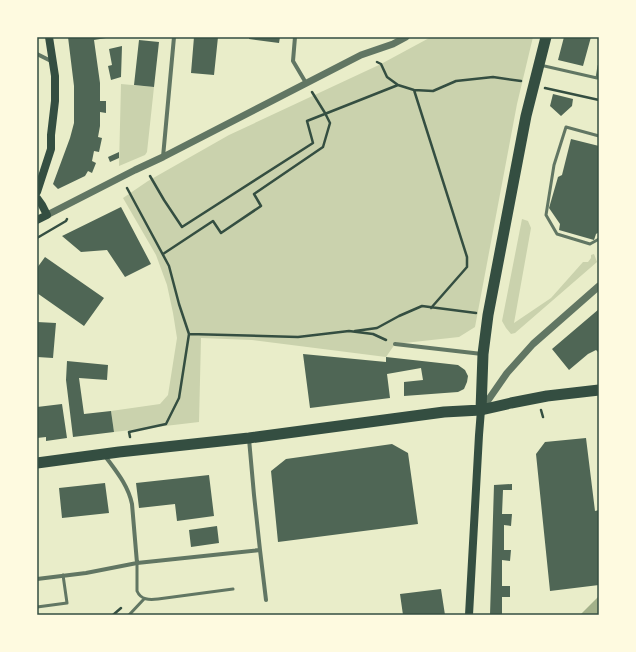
<svg xmlns="http://www.w3.org/2000/svg" width="636" height="652" font-family="'PT Sans',sans-serif">
<style>
.green{fill:#cad2ad}
.water{fill:#a3b18a}
.building{fill:#4f6655}
.lines{fill:none;stroke-linecap:round;stroke-linejoin:round}
.path{stroke:#344e41;stroke-width:2.5}
.service{stroke:#617663;stroke-width:3}
.minor{stroke:#617663;stroke-width:4}
.tertiary{stroke:#617663;stroke-width:7}
.secondary{stroke:#344e41;stroke-width:8}
.trunk{stroke:#344e41;stroke-width:11}
.neatline{fill:none;stroke:#344e41;stroke-width:1.5}
</style>
<rect width="100%" height="100%" fill="#e9edc9"/>
<path class="green" d="M431 37H533L517 104 475 327 459 337 395 344 386 357 252 340 201 338 199 422 114 432 111 411 160 404 168 395 177 338 173 313 167 285 156 255 123 198 148 181 229 135 381 64Z
M121 84 154 87 147 152 145 155 119 166Z
M522 219 528 221 531 228 514 323 551 298 583 262H588L591 258V255L594 254 597 262 515 333 511 334 506 328 502 321Z"/>
<path class="water" d="M599 596V615H580Z"/>
<path class="building" d="M68 37H106V38L94 40 100 83V101H106V113L100 112V126L98 137 102 138 99 152 94 151 92 161 96 163 92 173 88 171 85 176 58 189 53 184 70 138 74 123V86Z
M194 37H218L214 75 191 73Z
M249 37H280L279 43 249 39Z
M564 37H591L583 66 558 60Z
M139 40 159 42 154 87 134 85Z
M122 46 121 77 111 80 108 66 112 65 109 49Z
M553 94 573 99 572 106 561 116 550 106Z
M571 139 599 146V232L596 234 594 240 559 230 560 224 549 208 558 177 562 175Z
M119 152V158L110 162 108 157Z
M121 207 151 264 125 277 107 250 81 252 62 236Z
M45 257 104 298 84 326 37 293V268Z
M599 309V353L596 350 588 354 569 370 552 349Z
M37 322 56 323 53 358 37 357Z
M303 354 386 362V357L458 365 465 370 468 376 467 382 464 389 458 392 404 396V382L423 380 421 368 387 374 390 398 310 408Z
M67 361 108 365 107 380 79 378 84 414 111 411 114 432 73 437 66 380Z
M62 404 67 438 46 441V437L37 438V407Z
M586 438 595 511 599 510V585L550 591 536 454 545 442Z
M392 444 408 453 418 524 278 542 271 471 286 459Z
M209 475 214 516 177 521 175 504 139 508 136 483Z
M105 483 109 513 62 518 59 488Z
M512 484V490H503L502 514H512L511 526 504 525V550H511L510 561 502 560V586H510V597H502V615H490L494 485Z
M217 526 219 543 191 547 189 530Z
M441 589 445 615H403L400 594Z"/>
<g class="lines">
<path class="path" d="M377 62 381 64 387 77 398 85 414 90 433 91 456 81 493 77 521 81
M545 88 599 100
M414 90 467 257V267L431 308
M150 176 164 200 182 227 313 143 307 121 398 85
M127 188 169 266 179 304 189 334 179 398 166 424 129 432 130 437
M37 238 66 221 67 219
M163 254 213 221 221 233 261 206 254 194 323 147 330 123 325 113 312 92
M355 331 377 328 399 316 422 306 476 313
M189 334 298 337 349 331 373 334 386 340
M541 410 543 417
M113 615 121 608"/>
<path class="service" d="M540 65 597 78 599 66
M599 136 566 127 554 165 546 215 557 234 590 244 599 239
M137 563V591C141 600 149 600 158 599L233 589
M37 607 67 603 63 575
M129 615 144 599"/>
<path class="minor" d="M295 37 293 61 306 83
M37 54 53 62
M163 157 174 37
M395 344 482 354
M249 439 254 495 260 550
M105 456C116 471 128 485 132 504L137 563
M37 579 86 573 137 563 260 550 266 600"/>
<path class="tertiary" d="M47 215 135 170 163 157 361 55 393 44 406 37
M482 409 507 373 533 344 599 286"/>
<path class="secondary" d="M37 192 51 149V135L55 101V76L49 37
M37 198 42 205 47 215 37 220
M469 615 479 435 481 410"/>
<path class="trunk" d="M481 410 483 354 488 315 526 116 546 37
M37 463 119 452 249 438 444 412 481 410 511 403 547 396 599 390"/>
</g>
<rect width="636" height="652" fill="none" stroke="#fefae0" stroke-width="76"/>
<rect x="38" y="38" width="560" height="576" class="neatline"/>
</svg>
